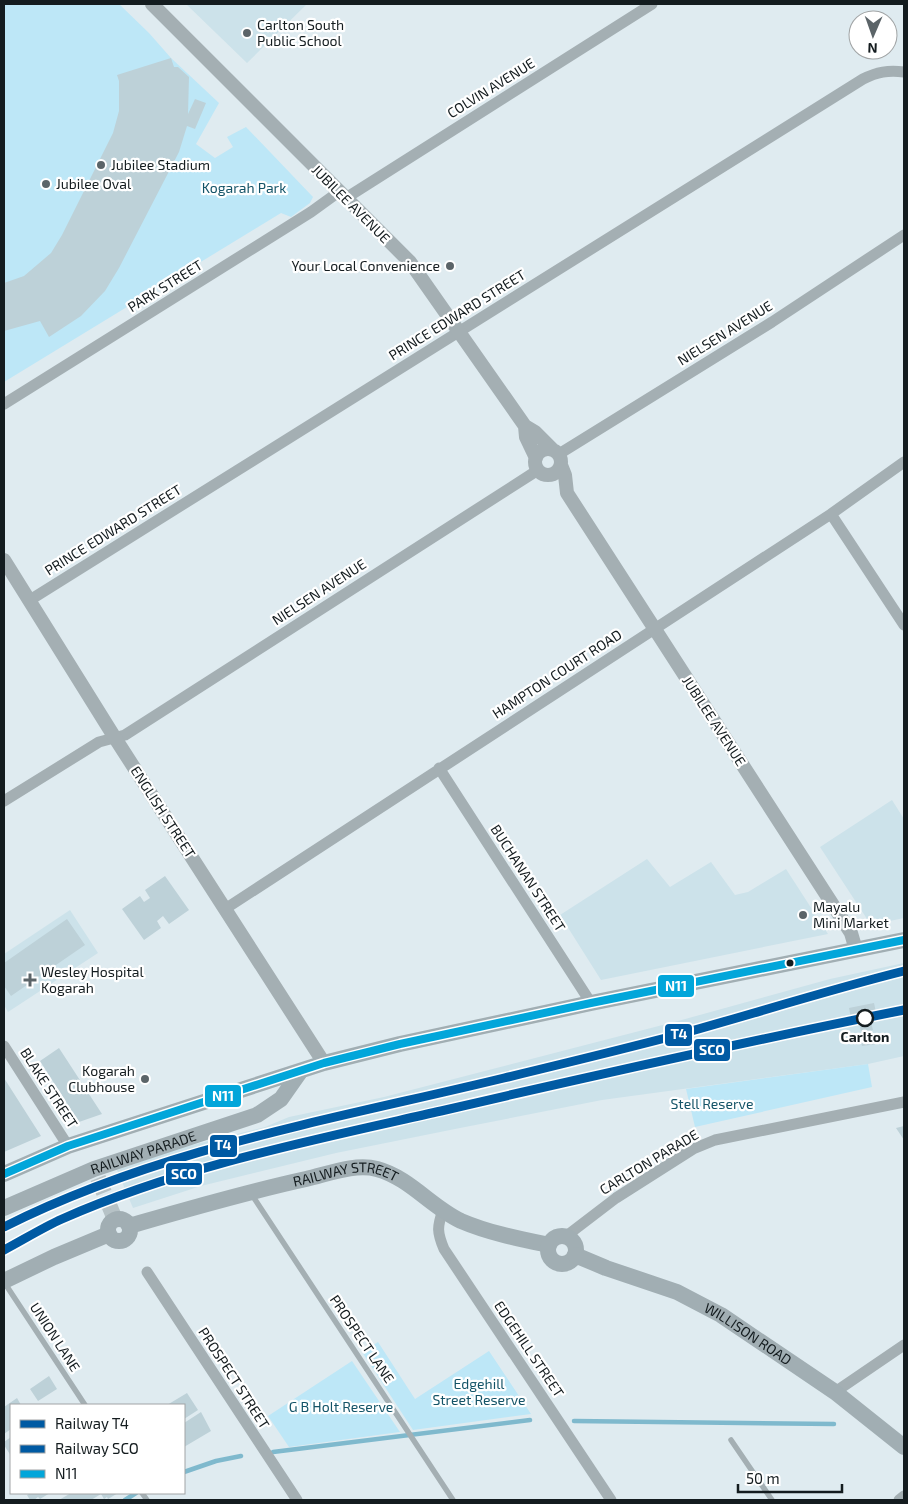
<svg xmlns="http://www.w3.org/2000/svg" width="908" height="1504" font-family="'Exo 2',sans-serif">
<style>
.built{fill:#cce2ea}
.green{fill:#bde7f7}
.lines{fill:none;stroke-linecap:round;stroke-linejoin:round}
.stream{stroke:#7fb9cd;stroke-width:4.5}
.building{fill:#bdd1d8}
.secondary-tunnel{stroke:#b6c2c6;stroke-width:16;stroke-dasharray:16 8;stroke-linecap:butt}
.service{stroke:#a4afb3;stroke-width:5.5}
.minor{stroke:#a4afb3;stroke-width:11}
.tertiary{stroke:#a4afb3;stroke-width:14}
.secondary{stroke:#a1aeb3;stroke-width:16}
.bus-1-casing{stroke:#fff;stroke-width:11}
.bus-1{stroke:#02a6da;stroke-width:8}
.rail-1-casing{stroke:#fff;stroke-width:12}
.rail-2-casing{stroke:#fff;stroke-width:12}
.rail-1{stroke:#005aa3;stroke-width:9}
.rail-2{stroke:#005aa3;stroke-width:9}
.poi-dot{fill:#5b6468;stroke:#fff;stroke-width:2}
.bus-dot{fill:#141c1f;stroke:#fff;stroke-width:2}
.stop-dot{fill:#fff;stroke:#141c1f;stroke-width:2.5}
.labels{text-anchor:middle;stroke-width:4.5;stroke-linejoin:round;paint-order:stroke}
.poi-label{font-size:14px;fill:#141c1f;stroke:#fff;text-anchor:start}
.street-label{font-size:14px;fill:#141c1f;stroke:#fff}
.park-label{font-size:14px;fill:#135367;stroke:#fff}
.stop-label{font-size:14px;font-weight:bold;fill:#141c1f;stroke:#fff}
.line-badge{stroke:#fff;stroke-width:2}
.badge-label{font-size:14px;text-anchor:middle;font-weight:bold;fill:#fff}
</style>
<rect width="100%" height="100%" fill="#dfebf0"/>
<path class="built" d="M186 4H307L247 63Z
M892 800 904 819V918L871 925 820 847Z
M647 859 670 887 711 862 735 895 748 892 786 869 828 934 601 980 560 915Z
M70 910 98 953 8 1012 4 1005V954Z
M904 963V1056L868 1064 602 1100 460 1128 336 1153 201 1186 133 1208 117 1170 180 1148 265 1127 289 1117 384 1097 678 1021 830 979Z"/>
<path class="green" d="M4 4H119L149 33 171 58 219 103 196 144 215 158 233 147 227 137 246 127 313 197 310 203 291 217 281 213 4 382Z
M868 1064 872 1087 695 1127 686 1089Z
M378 1342 415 1399 489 1351 531 1414 413 1430 362 1352Z
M352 1361 400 1432 289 1447 268 1416Z"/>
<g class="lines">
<path class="stream" d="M574 1421 834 1424
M273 1452 530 1420
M184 1472 216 1461 241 1456
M125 1500 136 1493"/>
</g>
<path class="building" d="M171 58 174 67H178L189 77 188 114 195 99 206 103 195 129 187 126 179 152 119 268 105 291 81 316 49 337 40 321 4 331V283L24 276 51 253 62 235 113 133 119 111V81L117 75Z
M165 876 189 910 169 924 163 916 157 921 161 928 144 940 122 909 140 896 144 902 150 898 145 890Z
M67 919 85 945 11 996 4 986V963Z
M874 1003 877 1017 870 1018 873 1030 861 1032 859 1022 852 1023 849 1008Z
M876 1036 877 1044 862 1046 860 1039Z
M59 1048 102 1114 79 1122 40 1061Z
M4 1078 41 1136 4 1152Z
M904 1126V1140L896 1128Z
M49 1376 57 1389 38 1401 30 1389Z
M187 1393 198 1410 184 1419V1405H167Z
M17 1398 21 1405H11V1429L4 1434V1407Z
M201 1412 211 1431 184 1447V1423Z
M11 1437V1456L4 1445V1442Z
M28 1493H50L40 1499 38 1497 34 1500H30L27 1495 29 1494Z
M71 1493H118L108 1499 107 1497 104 1499 101 1494 91 1500H59Z"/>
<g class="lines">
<path class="secondary-tunnel" d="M98 1178 114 1217"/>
<path class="service" d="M252 1195 453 1500
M4 1282 85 1405
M731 1440 772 1500
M142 1493 147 1500"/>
<path class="minor" d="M346 198 652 4
M4 404 311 212 340 191
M559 454 772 322 904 235
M831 514 904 625
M30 600 863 79C877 72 888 70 904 72
M439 768 591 1003
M4 801 99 742 125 735 538 470
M225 909 831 514 904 462
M4 1046 68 1146
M443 1210C437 1227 437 1232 444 1249L611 1500
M565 1237 616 1198 693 1149 715 1140 904 1102
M147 1272 297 1500
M835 1392 904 1345
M899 1500 904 1496"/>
<path class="tertiary" d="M152 4 410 262 525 426 535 432 552 449
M525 426 526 437 536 458
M535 462a13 13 0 1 1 26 0a13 13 0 1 1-26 0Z
M561 465 565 475 567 493 851 933 856 950
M4 560 115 738 324 1063"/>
<g class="secondary">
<path d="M4 1174 68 1146 324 1063 400 1044 591 1003 904 940"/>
<path id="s1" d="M4 1208 94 1169 257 1115 281 1099 300 1072"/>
<circle cx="119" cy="1230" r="11"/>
<path id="s2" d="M129 1226C188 1209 246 1192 306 1179 328 1174 355 1163 377 1169 410 1178 431 1207 461 1221 489 1233 520 1239 549 1245"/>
<circle cx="562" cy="1250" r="14"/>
<path id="s3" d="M575 1255 606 1268 677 1292 721 1315 835 1392 904 1447"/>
<path d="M4 1281 54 1257 109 1234"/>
</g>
<g class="bus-1-casing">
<path id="bus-1" d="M4 1174 68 1146 324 1063 400 1044 591 1003 904 940"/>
</g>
<use href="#bus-1" class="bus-1"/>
<g class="rail-1-casing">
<path id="rail-1" d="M4 1227C161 1148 335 1119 504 1078 562 1064 620 1050 677 1035 753 1014 828 990 904 971"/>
</g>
<g class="rail-2-casing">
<path id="rail-2" d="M4 1250C23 1240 42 1228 62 1219 182 1166 313 1140 441 1111 595 1075 749 1041 904 1010"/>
</g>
<use href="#rail-1" class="rail-1"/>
<use href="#rail-2" class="rail-2"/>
</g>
<g class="poi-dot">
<circle cx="247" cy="33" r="5"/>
<circle cx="101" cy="165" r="5"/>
<circle cx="46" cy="184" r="5"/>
<circle cx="450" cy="266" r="5"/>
<circle cx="803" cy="915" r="5"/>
<path d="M27.5 972.5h5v5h5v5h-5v5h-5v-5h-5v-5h5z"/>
<circle cx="145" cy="1079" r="5"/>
</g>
<circle class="bus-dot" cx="790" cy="963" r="4.5"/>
<circle class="stop-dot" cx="865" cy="1018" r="8"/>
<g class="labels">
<g class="poi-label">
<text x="257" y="30">Carlton South<tspan x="257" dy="16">Public School</tspan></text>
<text x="111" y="170">Jubilee Stadium</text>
<text x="56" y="189">Jubilee Oval</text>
<text x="440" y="271" text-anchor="end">Your Local Convenience</text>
<text x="813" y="912">Mayalu<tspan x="813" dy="16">Mini Market</tspan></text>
<text x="41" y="977">Wesley Hospital<tspan x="41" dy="16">Kogarah</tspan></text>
<text x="135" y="1076" text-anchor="end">Kogarah<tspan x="135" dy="16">Clubhouse</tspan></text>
</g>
<g class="street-label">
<text transform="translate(491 88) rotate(-32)" y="5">COLVIN AVENUE</text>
<text transform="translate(351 204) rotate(45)" y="5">JUBILEE AVENUE</text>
<text transform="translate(165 286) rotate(-32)" y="5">PARK STREET</text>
<text transform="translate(457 315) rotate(-32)" y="5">PRINCE EDWARD STREET</text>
<text transform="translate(725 333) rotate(-32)" y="5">NIELSEN AVENUE</text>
<text transform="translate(113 530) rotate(-32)" y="5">PRINCE EDWARD STREET</text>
<text transform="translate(319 592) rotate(-33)" y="5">NIELSEN AVENUE</text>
<text transform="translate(557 674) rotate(-33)" y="5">HAMPTON COURT ROAD</text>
<text transform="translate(714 721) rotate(57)" y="5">JUBILEE AVENUE</text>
<text transform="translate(163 812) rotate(57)" y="5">ENGLISH STREET</text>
<text transform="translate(528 878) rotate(57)" y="5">BUCHANAN STREET</text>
<text transform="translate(49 1088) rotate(57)" y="5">BLAKE STREET</text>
<text dy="5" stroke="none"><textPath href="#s1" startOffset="150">RAILWAY PARADE</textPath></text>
<text transform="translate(649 1162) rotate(-31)" y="5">CARLTON PARADE</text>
<text dy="5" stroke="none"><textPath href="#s2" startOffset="224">RAILWAY STREET</textPath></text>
<text dy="5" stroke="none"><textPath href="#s3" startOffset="191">WILLISON ROAD</textPath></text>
<text transform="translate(55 1337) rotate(57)" y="5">UNION LANE</text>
<text transform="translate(362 1339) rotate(56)" y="5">PROSPECT LANE</text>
<text transform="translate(529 1349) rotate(56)" y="5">EDGEHILL STREET</text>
<text transform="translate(234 1378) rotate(57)" y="5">PROSPECT STREET</text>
</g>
<g class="park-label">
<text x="244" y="193">Kogarah Park</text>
<text x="712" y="1109">Stell Reserve</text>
<text x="479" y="1389">Edgehill<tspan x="479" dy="16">Street Reserve</tspan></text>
<text x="341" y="1412">G B Holt Reserve</text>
</g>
<g class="stop-label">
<text x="865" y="1042">Carlton</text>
</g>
</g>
<g class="line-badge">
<rect x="657" y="974" width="38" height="24" rx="5" fill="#02a6da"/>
<rect x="664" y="1023" width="29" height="24" rx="5" fill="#005aa3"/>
<rect x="693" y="1038" width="38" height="24" rx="5" fill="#005aa3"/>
<rect x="204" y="1084" width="38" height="24" rx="5" fill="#02a6da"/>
<rect x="209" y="1134" width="29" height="24" rx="5" fill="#005aa3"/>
<rect x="165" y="1162" width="38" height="24" rx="5" fill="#005aa3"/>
</g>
<g class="badge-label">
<text x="676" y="991">N11</text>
<text x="679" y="1039">T4</text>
<text x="712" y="1055">SCO</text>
<text x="223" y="1101">N11</text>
<text x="223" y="1150">T4</text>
<text x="184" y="1179">SCO</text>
</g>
<rect width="908" height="1504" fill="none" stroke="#141c1f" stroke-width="10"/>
<rect x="10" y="1404" width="175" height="90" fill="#ffffff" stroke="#a1a4a5"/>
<rect x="20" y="1420" width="25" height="8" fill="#005aa3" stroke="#a1a4a5"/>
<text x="55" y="1429" font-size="15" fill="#141c1f">Railway T4</text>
<rect x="20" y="1445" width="25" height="8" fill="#005aa3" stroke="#a1a4a5"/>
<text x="55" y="1454" font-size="15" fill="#141c1f">Railway SCO</text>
<rect x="20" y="1470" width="25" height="8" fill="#02a6da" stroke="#a1a4a5"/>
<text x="55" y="1479" font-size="15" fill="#141c1f">N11</text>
<g transform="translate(873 35) rotate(182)"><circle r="24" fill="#ffffff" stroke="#a1a4a5"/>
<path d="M0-4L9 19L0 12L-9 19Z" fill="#5b6468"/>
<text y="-8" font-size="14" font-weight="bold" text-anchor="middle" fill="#141c1f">N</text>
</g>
<path d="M738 1484v8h104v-8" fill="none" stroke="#141c1f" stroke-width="2.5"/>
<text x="746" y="1484" font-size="15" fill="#141c1f" stroke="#ffffff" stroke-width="4" paint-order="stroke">50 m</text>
</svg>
